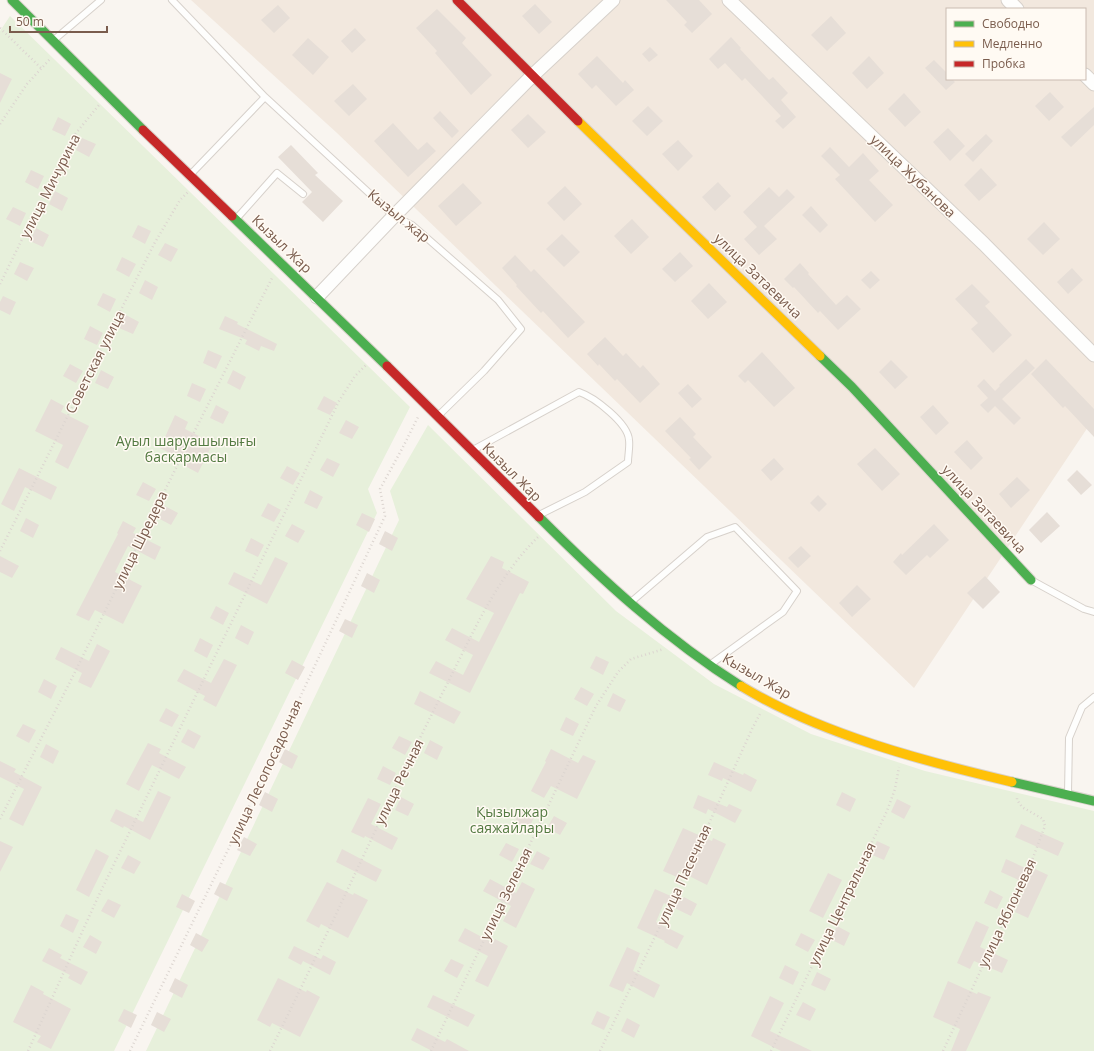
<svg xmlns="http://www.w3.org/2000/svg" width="1094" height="1051" font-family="'Open Sans',sans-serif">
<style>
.residential{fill:#f2e8de;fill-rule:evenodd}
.green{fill:#e7f0db}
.building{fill:#e6ded7}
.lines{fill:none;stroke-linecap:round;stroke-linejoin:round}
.lane-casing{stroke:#d7d1cb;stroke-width:8}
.street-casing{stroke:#d7d1cb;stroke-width:15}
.fast-casing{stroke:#d9d2cb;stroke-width:11}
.slow-casing{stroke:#d9d2cb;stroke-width:11}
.jam-casing{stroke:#d9d2cb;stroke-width:11}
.path{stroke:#dcd5d0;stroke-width:2.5;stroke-dasharray:1 3;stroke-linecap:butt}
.lane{stroke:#fefefd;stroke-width:6}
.street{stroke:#fefefd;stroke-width:13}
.fast{stroke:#4caf50;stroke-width:9}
.slow{stroke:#ffc107;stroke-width:9}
.jam{stroke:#c62828;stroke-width:9}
.labels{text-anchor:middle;stroke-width:3;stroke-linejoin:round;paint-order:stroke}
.street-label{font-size:14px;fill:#7a5c4d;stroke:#fffaf3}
.park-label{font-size:14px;fill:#537a41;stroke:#fffaf3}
</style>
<rect width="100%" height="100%" fill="#f9f5f0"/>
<path class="residential" d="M191 0H1094V418L914 688 337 133ZM947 9H1085V79H947Z"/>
<path class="green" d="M10 16 410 407 368 489 377 513 114 1051H0V31Z
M428 425 616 611 714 684 811 734 925 771 1094 811V1051H146L399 520 390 491Z"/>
<path class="building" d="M666 0H699L712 14 692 33 684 25 687 22Z
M535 4 552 22 539 34 522 16Z
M278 5 290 18 274 33 261 20Z
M437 9 466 38 462 43 492 75 471 95 435 53 437 51 416 28Z
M831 16 846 33 827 51 811 35Z
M355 28 366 40 352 53 341 41Z
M731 37 741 48 740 49 769 80 773 77 788 93 781 100 796 117 783 129 775 121 781 116 745 78 742 81 725 63 718 69 709 59Z
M308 38 329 57 313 75 292 55Z
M650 47 658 55 649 62 642 54Z
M597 56 623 83 625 80 634 90 616 106 596 85 592 89 578 74Z
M869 56 884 73 867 89 852 73Z
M934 60 947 73V79H952L955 82 946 90 925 68Z
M0 73 12 79 0 103Z
M353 84 367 99 349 116 334 101Z
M1050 92 1064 107 1049 121 1035 106Z
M904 93 921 112 905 127 888 109Z
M648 106 663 121 647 136 632 121Z
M1094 107V125L1071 147 1061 137Z
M440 111 459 131 452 138 433 118Z
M528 114 546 132 528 148 511 130Z
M58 117 71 124 65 136 52 130Z
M393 123 418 150 427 142 436 151 408 177 374 141Z
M948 128 965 146 950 161 933 142Z
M986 134 993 141 973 162 965 154Z
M82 138 96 144 89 157 76 150Z
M678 140 693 156 678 171 662 154Z
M291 145 318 173 315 175 343 201 323 222 302 202 312 192 278 157Z
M830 147 849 167 863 153 879 171 869 180 893 205 875 222 835 179 840 175 821 156Z
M981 168 997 185 979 201 964 185Z
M31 170 44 176 38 189 25 182Z
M718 182 731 196 715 211 702 197Z
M463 183 482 203 456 226 438 206Z
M565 186 582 204 564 221 547 203Z
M769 187 779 197 787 189 795 197 764 226 777 239 759 255 744 239 757 227 743 212Z
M55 191 68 198 62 211 49 204Z
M811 206 828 225 820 233 802 215Z
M13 207 26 213 20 226 6 219Z
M632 219 649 237 631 254 614 236Z
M1044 222 1060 239 1043 255 1027 239Z
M138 225 151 231 145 244 132 237Z
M36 228 49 235 43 247 30 241Z
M562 234 580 252 564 267 546 249Z
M165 243 178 249 171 262 158 255Z
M680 252 693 266 675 282 662 269Z
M515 255 531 272 534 269 585 322 568 338 543 311 541 313 516 286 517 285 502 268Z
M122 257 136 264 129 277 116 270Z
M20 262 34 268 27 281 14 274Z
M800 263 809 273 808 274 836 305 847 295 861 309 838 330 820 311 818 313 794 287 793 288 784 279Z
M1072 268 1083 280 1068 294 1057 282Z
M871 271 880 280 870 289 861 280Z
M145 280 158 287 152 300 139 293Z
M709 283 727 302 708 319 691 301Z
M972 284 990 302 985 306 1012 335 993 353 971 329 978 323 955 299Z
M103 293 116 299 110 312 97 305Z
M3 296 16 302 10 315 0 310V302Z
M126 315 139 322 133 334 119 328Z
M225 316 238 322 237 324 277 344 274 351 261 346 259 351 245 344 247 340 219 329Z
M90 326 103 333 97 345 84 339Z
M605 337 623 356 626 353 640 368 643 365 660 384 640 403 617 379 615 381 599 364 598 366 587 354Z
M208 350 222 356 216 369 203 363Z
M762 352 795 388 774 407 748 380 745 383 738 376Z
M1026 359 1035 368 1002 399 1021 418 1014 425 995 406 988 413 980 405 988 398 977 386 984 379 995 391 1000 386 999 385Z
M1046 359 1094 409V437L1065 406 1063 408 1031 374Z
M891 360 908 377 895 389 879 372Z
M70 364 83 371 76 383 63 376Z
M101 370 114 377 108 389 95 383Z
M233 370 246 377 240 390 227 383Z
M192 383 206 389 200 402 187 396Z
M688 384 702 399 692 408 678 393Z
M324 396 337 403 330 415 317 409Z
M51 399 64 406 61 412 89 426 68 469 55 462 63 445 35 431Z
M216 405 229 412 223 424 210 418Z
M933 405 949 423 936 435 920 417Z
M175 415 188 422 185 429 213 443 198 473 185 466 187 462 160 448Z
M680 417 696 434 693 437 712 457 699 470 689 459 691 458 665 431Z
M346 420 359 427 352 439 339 433Z
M967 440 983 458 971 470 954 452Z
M875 448 900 474 882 491 857 464Z
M327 458 340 464 333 477 320 470Z
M774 458 784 469 771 481 761 470Z
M287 466 300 473 293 485 280 478Z
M19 468 57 487 51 500 25 487 14 511 1 504Z
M1077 470 1092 485 1081 495 1067 480Z
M1017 477 1030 490 1011 508 999 494Z
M143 482 156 489 149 501 136 495Z
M310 490 323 497 317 509 304 503Z
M818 495 827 504 819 512 810 503Z
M268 503 281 510 274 522 261 516Z
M165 506 178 513 171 525 158 518Z
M1047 512 1060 526 1041 543 1029 530Z
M362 513 375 519 369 532 356 525Z
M26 518 39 525 33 538 20 531Z
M123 521 136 528 133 533 161 547 155 560 128 546 115 572 142 586 123 624 95 610 89 621 76 615 118 534 117 533Z
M292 524 305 531 298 543 285 536Z
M934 524 949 540 930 558 927 555 906 575 893 562 901 553 902 555Z
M385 531 398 538 392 551 379 544Z
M251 538 264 545 258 557 245 551Z
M801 546 811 556 798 568 788 558Z
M0 556 19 566 12 578 0 572Z
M491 556 504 562 502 568 529 582 523 594 520 593 470 693 429 673 436 661 463 675 473 655 445 640 452 628 479 642 494 613 466 599Z
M275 557 288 563 267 604 228 584 234 572 261 585Z
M367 573 380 580 374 593 361 586Z
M985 576 1000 592 983 609 967 593Z
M857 585 871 599 852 617 839 603Z
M216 606 229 613 223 625 210 618Z
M345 619 358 625 352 638 339 631Z
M241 625 254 632 248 645 235 638Z
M200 638 213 645 207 658 194 651Z
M97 644 110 651 91 688 78 682 82 673 55 659 61 647 89 661Z
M596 656 609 662 603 675 590 668Z
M224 659 237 665 216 707 203 700 205 696 177 681 184 669 211 683Z
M292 660 305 667 298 680 285 673Z
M44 679 57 686 51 699 38 692Z
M581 687 594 694 587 706 574 699Z
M420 691 461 712 454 724 414 704Z
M613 693 626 700 620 712 607 706Z
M166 708 179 715 172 727 159 721Z
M566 717 579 724 573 736 560 730Z
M23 724 36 730 29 743 16 736Z
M188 729 201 736 194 749 181 742Z
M399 736 412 742 405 755 392 748Z
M430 740 443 747 437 760 424 753Z
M148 743 161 749 159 753 186 767 179 779 152 765 139 791 126 784Z
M46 744 59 751 53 764 40 757Z
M285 749 298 756 292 769 279 762Z
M551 749 578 763 583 755 596 761 577 799 551 786 544 798 531 791 546 762 545 761Z
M0 761 16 769 14 772 42 787 23 826 9 819 24 789 0 777Z
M714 762 743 775 744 773 757 780 751 792 723 778 722 781 708 775Z
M383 766 396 773 390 785 377 779Z
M158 791 171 797 150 840 124 826 123 828 110 821 116 809 143 822Z
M265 792 278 799 272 812 259 805Z
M842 792 856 799 850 812 836 805Z
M698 795 727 807 729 804 742 810 735 823 708 809 706 814 693 808Z
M401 797 414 804 408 816 395 810Z
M368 798 381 804 371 824 398 838 392 850 365 836 364 838 351 832Z
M897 799 911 806 904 819 891 812Z
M521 809 535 816 528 829 515 822Z
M554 816 567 823 560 835 547 828Z
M1021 824 1064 843 1058 856 1015 837Z
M683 828 712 841 713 838 726 844 707 885 679 871 677 877 663 871Z
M244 837 257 844 250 856 237 850Z
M0 841 13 847 0 872Z
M877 841 890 847 884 860 870 854Z
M506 843 519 849 512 862 499 855Z
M96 849 109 856 89 897 76 890Z
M342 849 382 870 376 882 336 862Z
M537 851 550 858 543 870 530 864Z
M128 855 141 862 134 874 121 868Z
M1006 859 1034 872 1035 869 1048 875 1028 918 1015 912 1027 884 1001 872Z
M828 873 842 880 823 918 809 911Z
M490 879 516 893 522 882 535 889 516 928 503 921 511 906 483 891Z
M220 882 233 888 227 901 214 894Z
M327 882 353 895 354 893 368 900 348 938 321 924 319 928 306 921Z
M655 889 682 901 684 897 697 904 691 916 664 903 656 922 684 936 677 949 664 942 665 941 637 928Z
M990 890 1003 897 997 909 984 903Z
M182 894 195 901 189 913 176 907Z
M108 899 121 905 114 918 101 911Z
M66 914 79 920 73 933 60 926Z
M976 921 989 927 980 947 1008 960 1002 973 974 961 970 969 957 963Z
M837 926 850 933 844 946 830 939Z
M465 928 493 943 495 939 508 946 488 987 475 981 488 956 458 941Z
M196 933 209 940 202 952 190 945Z
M801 933 815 940 808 952 795 945Z
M90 935 102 942 96 954 83 947Z
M294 946 321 959 323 955 336 962 330 975 303 961 301 965 288 958Z
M627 947 640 953 633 971 660 985 654 998 627 983 623 992 609 986Z
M49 948 62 955 60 958 88 972 81 985 68 978 70 975 42 961Z
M451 959 464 965 457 978 444 971Z
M785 965 799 972 793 985 779 978Z
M817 972 831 979 825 991 811 985Z
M175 978 188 985 182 998 169 991Z
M278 978 306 992 307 990 320 997 300 1037 272 1023 270 1027 257 1020Z
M948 981 977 994 978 992 991 997 966 1051H951L960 1029 933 1017Z
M31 985 44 992 43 994 71 1009 51 1049 37 1042 41 1036 13 1022Z
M433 995 475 1015 468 1027 427 1007Z
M770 996 784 1003 770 1031 812 1051H781L751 1036Z
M803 1002 816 1009 810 1021 796 1015Z
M124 1009 137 1015 131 1028 118 1021Z
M597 1011 610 1017 604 1030 591 1024Z
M157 1012 171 1019 164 1032 151 1025Z
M627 1018 640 1025 634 1038 621 1031Z
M417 1028 445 1042 447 1039 469 1051H432L411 1040Z"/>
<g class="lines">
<g class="lane-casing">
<path id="lane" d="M172 0 265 97 394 216 412 225 498 300 521 329 484 371 439 415
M55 39 101 0
M191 174 265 97
M237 218 277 173 303 194
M473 450 579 392C594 397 628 423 629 440 630 447 628 455 628 462L585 492 539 515
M1031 580 1084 609 1094 612
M631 602 707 537 735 527 797 591 783 612 711 664
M1068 793 1069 738 1082 707 1094 697"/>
</g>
<g class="street-casing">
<path id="street" d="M729 0 984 244 1094 355
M1008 0 1017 9
M1085 75 1094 84
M317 297 394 216 532 76 613 0"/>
</g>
<g class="fast-casing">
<path id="fast" d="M12 0 143 130
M232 216 387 366
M820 356 852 387 1031 580
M539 517C601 579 666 639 741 686
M1012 782 1094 801"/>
</g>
<g class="slow-casing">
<path id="slow" d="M578 121 820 356
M741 686C820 734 923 761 1012 782"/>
</g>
<g class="jam-casing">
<path id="jam" d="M457 0 578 121
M143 130 232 216
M387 366 539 517"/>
</g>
<path class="path" d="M0 28 41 68
M0 124 27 84 51 58
M0 284 72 138 99 105
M0 551 154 244 180 200 188 192
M0 819 72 678 177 466 273 276
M28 1051 98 897 339 401 355 376 366 365
M130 1051 243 819 385 516 380 489 403 447 418 417
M270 1051C329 933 382 812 442 694 470 640 494 580 538 537
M431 1051 596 706 618 672 631 659 664 649
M600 1051 701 841 752 729 761 712
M771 1051 887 811 895 789 899 767
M943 1051 1031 863 1045 826 1043 819 1022 807 1017 800V798"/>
<use href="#lane" class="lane"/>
<use href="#street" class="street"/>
<use href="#fast" class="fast"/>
<use href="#slow" class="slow"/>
<use href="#jam" class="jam"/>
</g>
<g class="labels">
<g class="street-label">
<text transform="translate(913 176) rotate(44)" y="5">улица Жубанова</text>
<text transform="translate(50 186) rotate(-63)" y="5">улица Мичурина</text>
<text transform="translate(399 216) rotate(39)" y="5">Кызыл жар</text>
<text transform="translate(282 244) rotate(44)" y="5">Кызыл Жар</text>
<text transform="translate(758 276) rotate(44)" y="5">улица Затаевича</text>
<text transform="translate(95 362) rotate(-63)" y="5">Советская улица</text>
<text transform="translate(512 472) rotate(45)" y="5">Кызыл Жар</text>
<text transform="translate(984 509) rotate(47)" y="5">улица Затаевича</text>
<text transform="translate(140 540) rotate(-64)" y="5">улица Шредера</text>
<text transform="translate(757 676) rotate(30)" y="5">Кызыл Жар</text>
<text transform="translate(265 772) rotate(-65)" y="5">улица Лесопосадочная</text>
<text transform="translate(399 782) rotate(-64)" y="5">улица Речная</text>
<text transform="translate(684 875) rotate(-65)" y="5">улица Пасечная</text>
<text transform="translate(506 894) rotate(-64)" y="5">улица Зеленая</text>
<text transform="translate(842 904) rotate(-64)" y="5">улица Центральная</text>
<text transform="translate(1007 913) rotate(-65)" y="5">улица Яблоневая</text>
</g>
<g class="park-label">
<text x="186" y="446">Ауыл шаруашылығы<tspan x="186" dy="16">басқармасы</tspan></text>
<text x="512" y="817">Қызылжар<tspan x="512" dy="16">саяжайлары</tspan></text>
</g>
</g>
<rect x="946" y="8" width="140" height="72" fill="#fffaf3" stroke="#cabbb1"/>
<rect x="954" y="21" width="20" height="6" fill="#4caf50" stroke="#cabbb1"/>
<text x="982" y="28" font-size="12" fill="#7a5c4d">Свободно</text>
<rect x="954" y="41" width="20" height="6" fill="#ffc107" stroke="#cabbb1"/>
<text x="982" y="48" font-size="12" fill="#7a5c4d">Медленно</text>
<rect x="954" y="61" width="20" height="6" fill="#c62828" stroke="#cabbb1"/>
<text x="982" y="68" font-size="12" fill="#7a5c4d">Пробка</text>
<path d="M10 26v6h97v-6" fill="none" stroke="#7a5c4d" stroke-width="2"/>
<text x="16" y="26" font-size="12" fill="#7a5c4d" stroke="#fffaf3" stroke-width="3" paint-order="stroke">50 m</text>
</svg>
